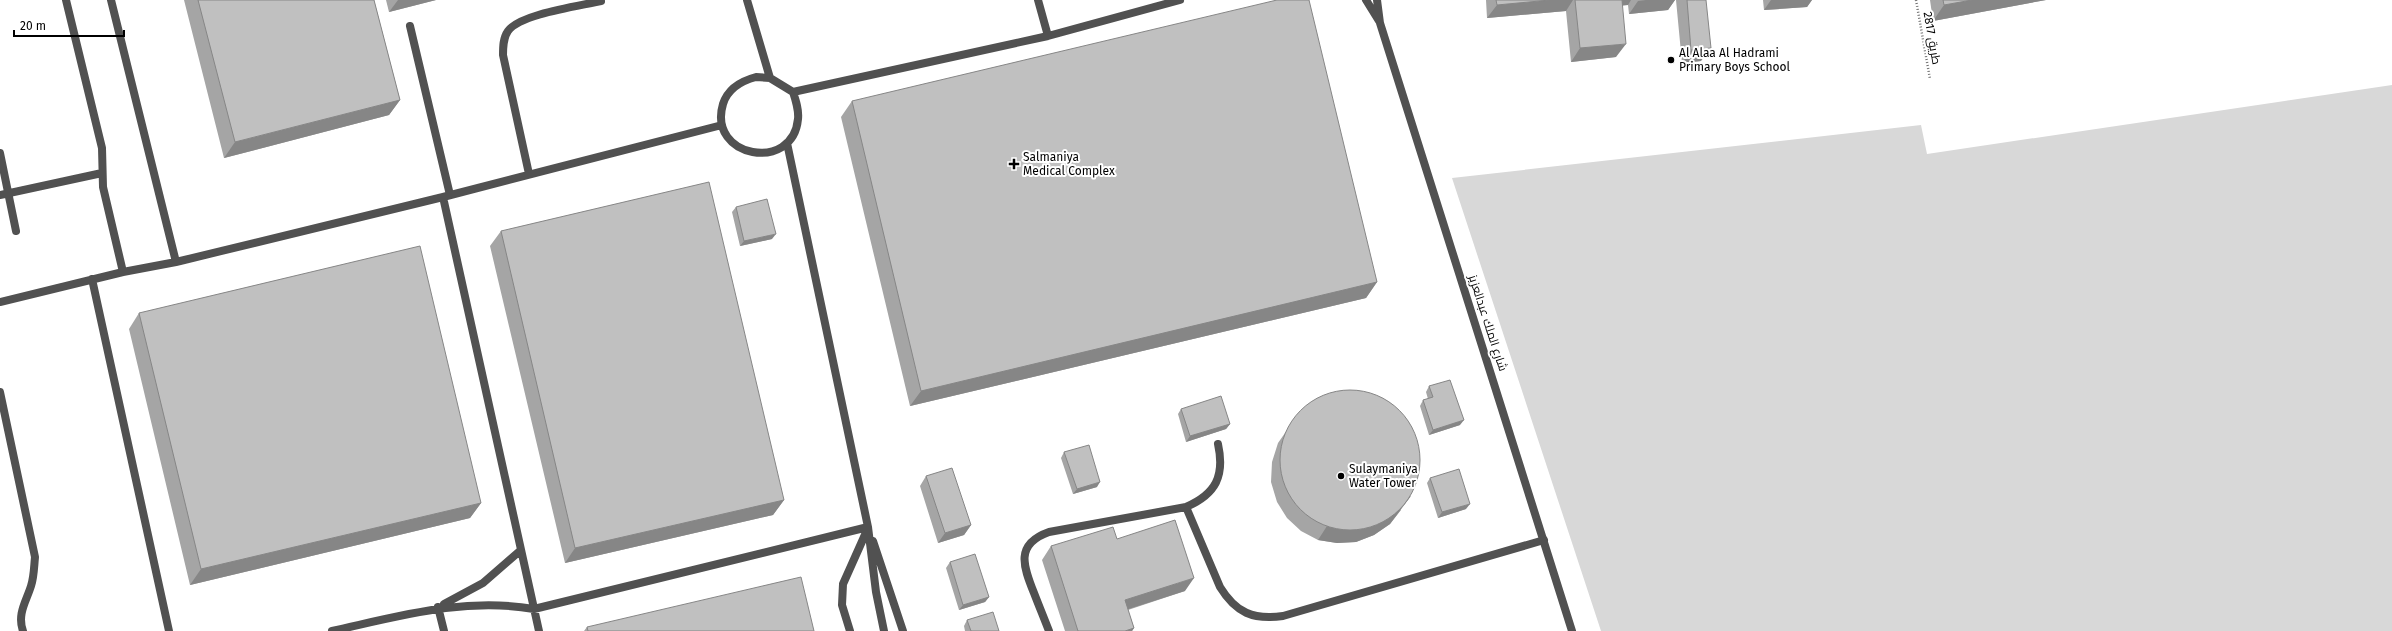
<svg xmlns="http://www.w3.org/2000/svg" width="2392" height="631" font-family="'Fira Sans',Cairo,sans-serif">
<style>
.green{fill:#d8d8d8}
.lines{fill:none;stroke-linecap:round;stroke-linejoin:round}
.path{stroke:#737373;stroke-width:2.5;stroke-dasharray:1 2;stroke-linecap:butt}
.service{stroke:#515151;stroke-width:8}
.tertiary{stroke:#515151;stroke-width:8}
.wall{fill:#a5a5a5}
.shaded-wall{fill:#868686}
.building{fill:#c0c0c0;stroke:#868686}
.poi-dot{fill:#000;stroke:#fff;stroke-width:1.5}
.labels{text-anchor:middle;stroke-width:4;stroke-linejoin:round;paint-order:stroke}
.street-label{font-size:12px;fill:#000;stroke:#fff}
.poi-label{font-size:12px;fill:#000;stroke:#fff;text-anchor:start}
</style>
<rect width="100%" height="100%" fill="#fff"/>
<path class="green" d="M2392 85V631H1601L1452 178 1921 125 1927 154Z"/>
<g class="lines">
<path class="path" d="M1916 0 1930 79"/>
<path class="service" d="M66 0 102 148 103 187 123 272
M111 0 176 262
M747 0 770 78
M1038 0 1048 36
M410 26 450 195
M756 77 770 78 793 92C796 101 799 110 798 119 793 173 707 158 723 104 728 88 741 81 756 77Z
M793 92 1048 36 1180 0
M787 143 868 527 876 592 884 631
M0 153 16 231
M529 174 503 55C503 47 503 38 508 31 520 14 580 6 601 1
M0 195 102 173
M443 197 539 631
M92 279 169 631
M0 302 123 272 176 262 443 197 722 125
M0 392 35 557C34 567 34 577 31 586 26 602 17 614 23 631
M1186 507 1220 587C1236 613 1253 620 1283 616L1544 540
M873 541 903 631
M444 604 483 583 521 550
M438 607 444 631
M332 631C400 616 465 597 534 609L868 527
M850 631 842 605 843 584 868 528
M1049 631C1044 618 1039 606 1034 593 1023 566 1015 544 1049 532L1186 507C1216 494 1225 476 1218 444"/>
<path class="tertiary" d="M1366 0 1379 21
M1377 0 1380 23 1572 631"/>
</g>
<path class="wall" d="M184 0H374L400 100 389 115 224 158Z
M386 0H436L389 12Z
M1486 0H1675L1668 10 1629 14 1628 5H1622L1616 57 1571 62 1566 11 1487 18Z
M1676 0H1706L1701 61 1682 63Z
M1763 0H1812L1807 7 1764 10Z
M1930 0H2046L1933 21Z
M852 101 1377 282 1366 298 910 406 841 117Z
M736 207 772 239 740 246 732 212Z
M501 231 784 500 773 515 565 563 490 246Z
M139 313 481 503 470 518 190 585 129 329Z
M1429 386 1460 425 1429 435 1420 406 1423 400 1428 399 1426 392Z
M1181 409 1230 424 1226 429 1186 442 1178 414Z
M1299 413 1401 510 1390 524 1374 535 1356 542 1337 543 1318 540 1301 531 1287 518 1277 502 1271 482 1272 462 1278 443Z
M1064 452 1097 487 1073 494 1061 458Z
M926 476 971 525 964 535 938 543 920 486Z
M1430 478 1466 509 1438 518 1427 483Z
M1117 539 1185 591 1128 610 1134 628 1132 631H1065L1042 560 1051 546Z
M950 562 989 597 985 602 959 610 946 568Z
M967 620 999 631H965L964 626Z
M587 627 814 631H584Z"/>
<path class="shaded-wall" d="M398 0H436L389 12Z
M1550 0H1573L1566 11 1487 18 1497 5Z
M1617 0H1631L1628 5 1612 7Z
M1646 0H1675L1668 10 1629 14 1638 1Z
M1771 0H1812L1807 7 1764 10Z
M1972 0H2046L1933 21 1944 5Z
M1626 44 1616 57 1571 62 1580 48Z
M1711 48 1701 61 1682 63 1691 50Z
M400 100 389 115 224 158 235 142Z
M776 234 772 239 740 246 744 241Z
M1377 282 1366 298 910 406 921 391Z
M1464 420 1460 425 1429 435 1433 430Z
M1230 424 1226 429 1186 442 1190 436Z
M1100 482 1097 487 1073 494 1077 489Z
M1411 496 1390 524 1374 535 1356 542 1337 543 1318 540 1327 526Z
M784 500 773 515 565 563 575 548Z
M481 503 470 518 190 585 201 569Z
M1470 504 1466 509 1438 518 1442 512Z
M971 525 964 535 938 543 945 533Z
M1194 578 1185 591 1116 613 1125 600Z
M989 597 985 602 959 610 963 605Z
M1134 628 1132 631H1125Z"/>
<path class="building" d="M198 0H374L400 100 235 142Z
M1277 0H1309L1377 282 921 391 852 101Z
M1496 0H1550L1497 5Z
M1575 0H1622L1626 44 1580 48Z
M1687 0H1706L1711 48 1691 50Z
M1943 0H1972L1944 5Z
M709 182 784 500 575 548 501 231Z
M767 199 776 234 744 241 736 207Z
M420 246 481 503 201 569 139 313Z
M1450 380 1464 420 1433 430 1423 400 1433 397 1429 386Z
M1280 460a70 70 0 1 1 140 0a70 70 0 1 1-140 0Z
M1221 396 1230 424 1190 436 1181 409Z
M1089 445 1100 482 1077 489 1064 452Z
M952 468 971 525 945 533 926 476Z
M1459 469 1470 504 1442 512 1430 478Z
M1175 520 1194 578 1125 600 1134 628 1125 631H1078L1051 546 1113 527 1117 539Z
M975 554 989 597 963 605 950 562Z
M801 577 814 631H588L587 627Z
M993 612 999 631H971L967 620Z"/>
<g class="poi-dot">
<circle cx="1671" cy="60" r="4"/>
<path d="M1012 158h4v4h4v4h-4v4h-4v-4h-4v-4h4z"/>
<circle cx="1341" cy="476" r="4"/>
</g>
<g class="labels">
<g class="street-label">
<text transform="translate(1932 38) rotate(80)" y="4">طريق 2817</text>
<text transform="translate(1488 323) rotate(72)" y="4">شارع الملك عبدالعزيز</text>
</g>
<g class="poi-label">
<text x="1679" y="57">Al Alaa Al Hadrami<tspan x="1679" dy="14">Primary Boys School</tspan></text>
<text x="1023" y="161">Salmaniya<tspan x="1023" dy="14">Medical Complex</tspan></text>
<text x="1349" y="473">Sulaymaniya<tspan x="1349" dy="14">Water Tower</tspan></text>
</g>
</g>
<path d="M14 30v6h110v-6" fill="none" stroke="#000000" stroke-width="2"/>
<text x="20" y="30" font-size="12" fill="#000000" stroke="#ffffff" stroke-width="3" paint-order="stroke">20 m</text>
</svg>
